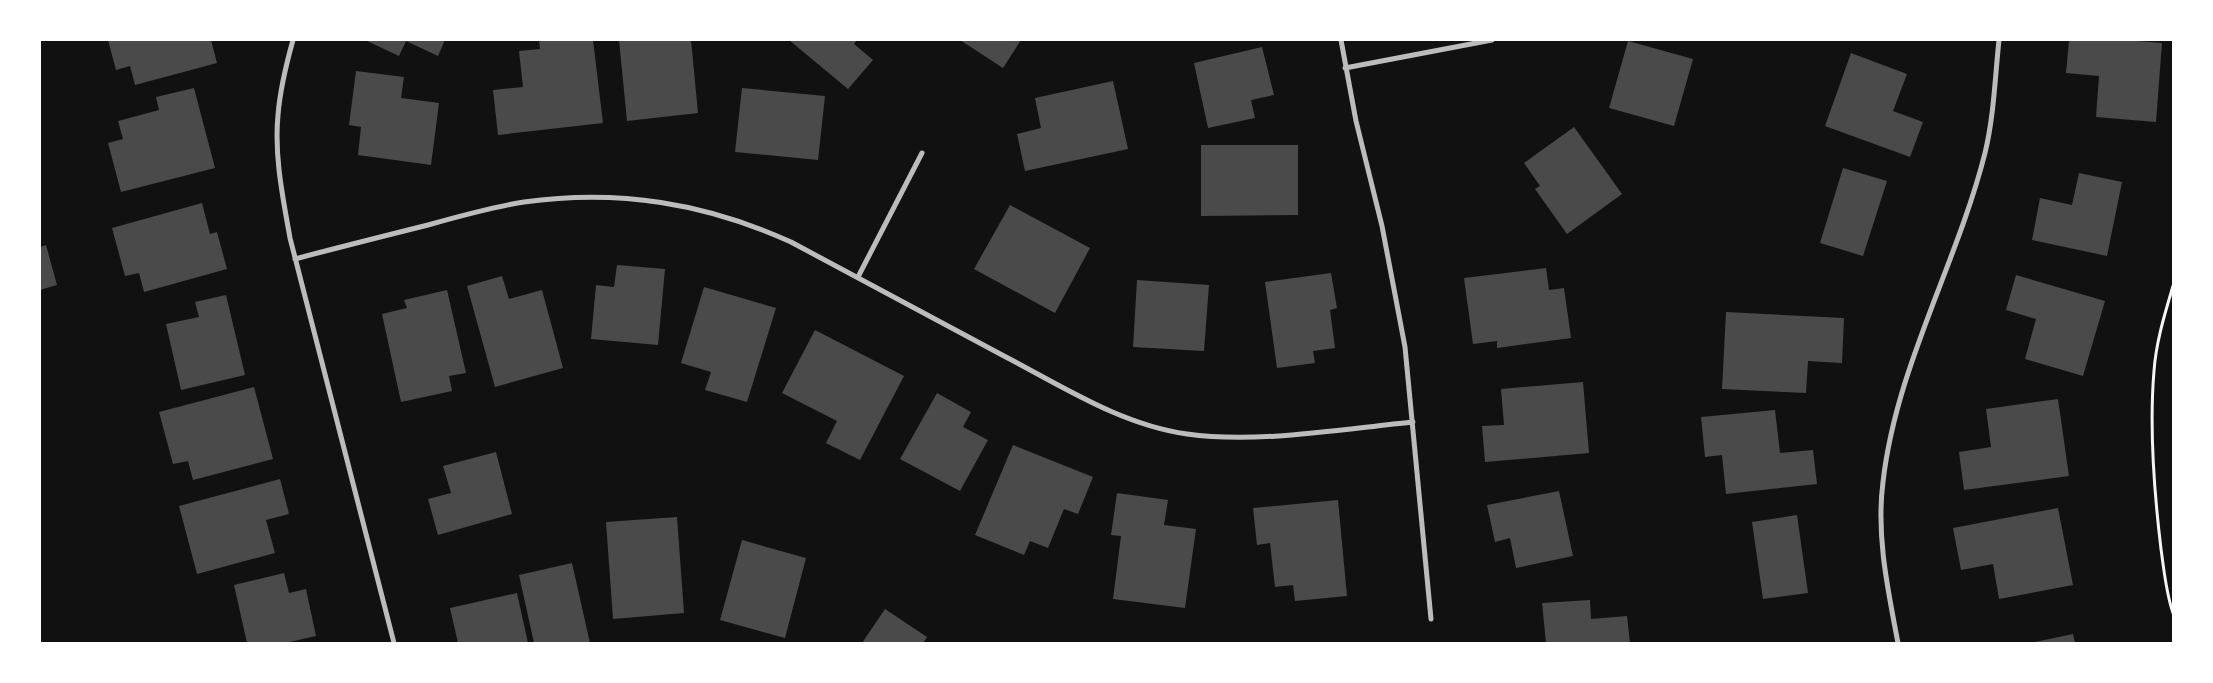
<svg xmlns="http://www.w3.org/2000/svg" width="2213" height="683" font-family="'Titillium Web',sans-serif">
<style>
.building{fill:#4a4a4a}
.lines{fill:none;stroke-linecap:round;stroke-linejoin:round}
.path{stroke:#f5f5f5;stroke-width:3}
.minor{stroke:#bcbcbc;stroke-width:5}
</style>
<rect width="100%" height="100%" fill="#111"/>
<path class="building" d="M108 40H211L217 63 135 85 130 66 116 70Z
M365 40H445L438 56 406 41 399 56Z
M539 40H593L603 123 498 135 493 90 523 87 519 51 540 49Z
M619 40H691L698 113 627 121Z
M789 40H857L854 44 873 60 848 89Z
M960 40H1021L1003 68Z
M2069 40H2125L2162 43 2156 122 2096 117 2099 76 2066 73Z
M1628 41 1693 59 1674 126 1609 108Z
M1262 47 1274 95 1251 100 1255 118 1208 128 1194 63Z
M1851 53 1907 74 1893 111 1923 122 1910 157 1825 126Z
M356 71 404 77 401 98 439 103 431 165 358 155 361 127 349 125Z
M1113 81 1128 149 1025 171 1017 134 1041 128 1035 98Z
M194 88 215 168 121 192 108 143 123 139 118 121 159 110 156 97Z
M742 88 825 96 818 160 735 152Z
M1574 127 1622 194 1567 234 1535 189 1540 186 1524 163Z
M1201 145H1298V215L1201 216Z
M1843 168 1887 181 1863 256 1820 243Z
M2079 173 2122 182 2107 256 2032 240 2040 198 2072 205Z
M202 203 210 234 217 232 227 269 144 292 139 273 125 276 112 228Z
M1010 205 1090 248 1055 313 974 269Z
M46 245 57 285 40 290V247Z
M617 265 665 269 658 345 591 339 596 285 614 287Z
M1546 268 1549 290 1564 288 1571 338 1497 348V341L1473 344 1464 278Z
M1331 273 1337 308 1330 310 1335 348 1313 351 1315 363 1277 368 1265 282Z
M2016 275 2105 301 2083 376 2025 359 2036 319 2006 310Z
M502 276 509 299 542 290 563 368 495 387 467 286Z
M1137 280 1209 285 1204 351 1133 347Z
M704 287 776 308 747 402 705 390 711 372 681 363Z
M447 290 466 373 449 376 452 391 401 402 382 314 407 308 404 300Z
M226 295 245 375 181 390 166 324 199 317 195 302Z
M1726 312 1844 318 1842 363 1808 361 1806 393 1722 389Z
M815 330 904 376 860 460 826 443 837 421 782 393Z
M1583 382 1589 453 1485 462 1482 426 1504 425 1501 389Z
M254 387 273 459 193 480 188 461 173 464 159 412Z
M937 393 971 412 963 427 988 440 960 491 900 459Z
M2058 399 2069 476 1964 490 1959 452 1991 447 1986 409Z
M1775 410 1780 453 1813 450 1817 484 1726 494 1722 455 1705 457 1701 417Z
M1013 445 1093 477 1078 514 1064 509 1048 548 1030 541 1024 555 975 535Z
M496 452 512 514 438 535 428 499 451 493 443 466Z
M280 479 289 514 266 520 275 553 197 574 179 506Z
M1559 491 1573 556 1516 568 1510 538 1495 542 1487 505Z
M1117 493 1168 500 1164 525 1196 529 1185 608 1113 599 1121 536 1111 535Z
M1338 500 1347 596 1295 601 1293 585 1275 587 1270 543 1257 545 1253 508Z
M2058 508 2073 585 1999 599 1993 564 1961 570 1953 528Z
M1797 515 1808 593 1763 599 1752 522Z
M677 517 684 613 613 619 606 522Z
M742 540 806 558 785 638 720 620Z
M572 563 590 643H534L519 575Z
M284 573 289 593 306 589 316 636 285 643H247L234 585Z
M517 593 528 643H458L450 608Z
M1590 600 1591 619 1627 616 1630 643H1546L1542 603Z
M885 609 927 637 923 643H862Z
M2073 634 2075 643H2035V642Z"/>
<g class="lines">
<path class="path" d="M2173 286C2165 313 2156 342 2154 371 2149 429 2154 491 2161 549 2164 570 2166 593 2173 613"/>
<path class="minor" d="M293 40C286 65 280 90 278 115 274 156 283 198 290 238L394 643
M1341 40 1356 121 1382 226 1405 347 1431 619
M1345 68 1492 40
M295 259C340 247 384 236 428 225 460 216 492 207 524 202 619 189 705 203 791 242 862 280 933 318 1004 356 1062 386 1121 425 1187 434 1257 444 1342 429 1413 422
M858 277 922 153
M1898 643C1888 590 1876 536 1883 482 1896 367 1957 264 1985 153 1994 116 1995 77 1999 40"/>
</g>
<rect width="2213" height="683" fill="none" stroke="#ffffff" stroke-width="82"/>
</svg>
